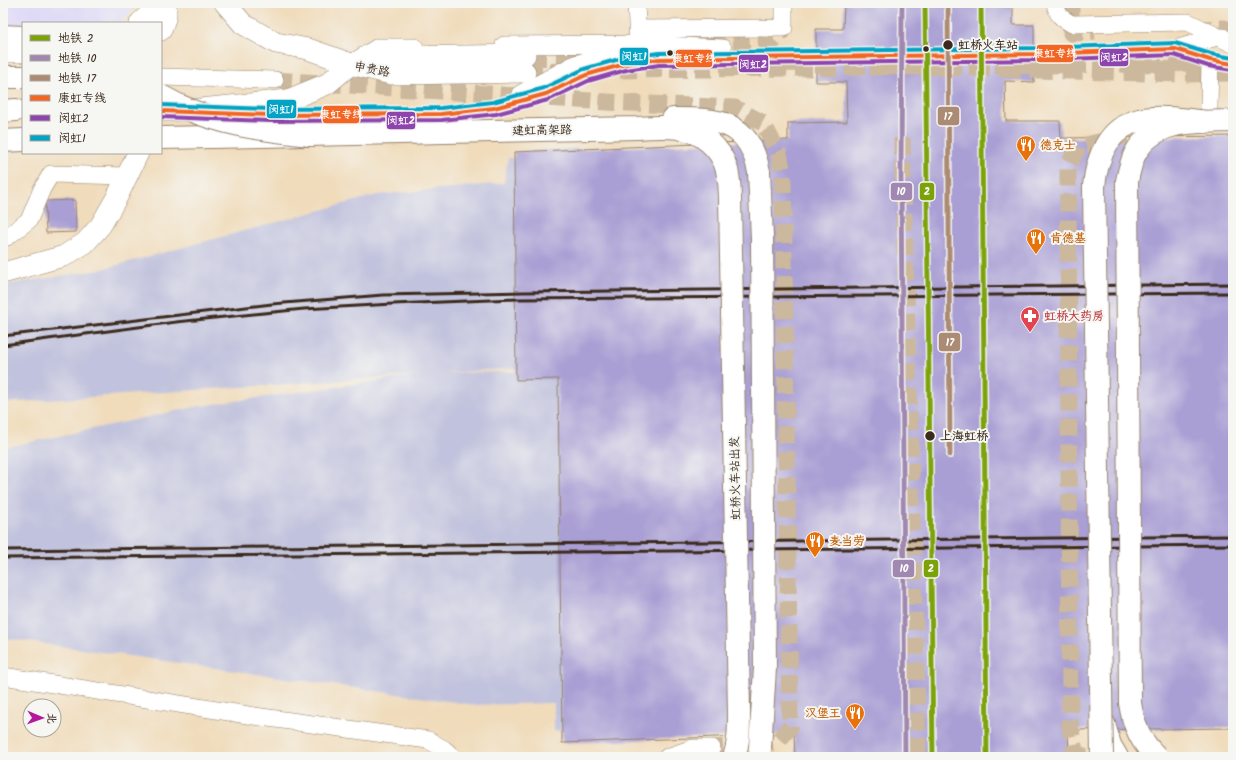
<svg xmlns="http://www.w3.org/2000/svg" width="1236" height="760" font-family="Kalam,'LXGW WenKai TC',sans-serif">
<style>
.built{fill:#dbd6f7}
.industrial{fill:#c1c2dd}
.building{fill:#a99fd4}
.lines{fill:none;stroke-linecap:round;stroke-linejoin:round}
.minor-tunnel{stroke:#ccb89c;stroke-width:17;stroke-dasharray:17 8;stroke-linecap:butt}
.major-tunnel{stroke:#ccb89c;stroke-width:21;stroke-dasharray:21 10;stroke-linecap:butt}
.minor-casing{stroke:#96836c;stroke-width:18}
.major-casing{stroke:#96836c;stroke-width:22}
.highway-casing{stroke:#96836c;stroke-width:24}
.minor{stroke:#fff;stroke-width:17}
.major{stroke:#fff;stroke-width:21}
.highway{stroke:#fff;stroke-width:22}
.rail{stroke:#3b2a1e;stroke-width:3}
.highway-bridge-casing{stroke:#96836c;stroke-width:24;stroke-linecap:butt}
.highway-bridge{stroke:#fff;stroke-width:22}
.bus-1-casing{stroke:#f6f6f2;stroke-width:7}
.bus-2-casing{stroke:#f6f6f2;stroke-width:7}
.bus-3-casing{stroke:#f6f6f2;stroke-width:7}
.bus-1{stroke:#f26522;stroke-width:4}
.bus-2{stroke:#8e44ad;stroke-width:4}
.bus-3{stroke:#03a3c5;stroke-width:4}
.metro-1-casing{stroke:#f6f6f2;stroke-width:8}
.metro-2-casing{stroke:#f6f6f2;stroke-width:8}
.metro-3-casing{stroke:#f6f6f2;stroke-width:8}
.metro-1{stroke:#7ba309;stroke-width:5}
.metro-2{stroke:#a088b1;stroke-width:5}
.metro-3{stroke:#ac8b74;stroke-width:5}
.stop-dot{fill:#3b2a1e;stroke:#f6f6f2;stroke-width:1.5}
.labels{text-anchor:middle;stroke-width:4;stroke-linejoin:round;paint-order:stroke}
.stop-label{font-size:12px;font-weight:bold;fill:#3b2a1e;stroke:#f6f6f2;text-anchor:start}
.street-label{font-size:12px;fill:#3b2a1e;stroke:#f6f6f2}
.food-label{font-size:12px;font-weight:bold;fill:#c56008;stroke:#f6f6f2;text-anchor:start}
.health-label{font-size:12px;font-weight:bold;fill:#be3a42;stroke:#f6f6f2;text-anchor:start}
.line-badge{stroke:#f6f6f2;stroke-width:1.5}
.badge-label{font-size:11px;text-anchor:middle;font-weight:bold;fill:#fff}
</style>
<rect width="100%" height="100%" fill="#f6f6f2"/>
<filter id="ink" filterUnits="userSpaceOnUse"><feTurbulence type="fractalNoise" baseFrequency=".025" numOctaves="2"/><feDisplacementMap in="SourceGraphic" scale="8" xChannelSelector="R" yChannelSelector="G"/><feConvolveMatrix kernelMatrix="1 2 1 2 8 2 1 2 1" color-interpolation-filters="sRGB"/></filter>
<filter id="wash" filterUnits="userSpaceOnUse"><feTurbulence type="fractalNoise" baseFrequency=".012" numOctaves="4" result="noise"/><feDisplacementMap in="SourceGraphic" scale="16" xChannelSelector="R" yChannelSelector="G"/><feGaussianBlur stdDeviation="0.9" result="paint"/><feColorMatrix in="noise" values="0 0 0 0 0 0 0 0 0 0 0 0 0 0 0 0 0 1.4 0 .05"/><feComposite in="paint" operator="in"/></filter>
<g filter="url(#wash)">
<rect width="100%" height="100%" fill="#f0dcbb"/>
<path class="built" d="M3 3H137L125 19 118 23H23V26H3Z"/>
<path class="industrial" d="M1233 144 518 368 439 373 1233 359V726L554 731V703L475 705 3 638V448L200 406 420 375 3 403V285L99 270 377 195 504 183 508 158Z"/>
<g id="blocks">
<path class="building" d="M844 3H1013V25H1034V82L1005 81 1006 121H1060L1061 138 1233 136V728L1068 730 1069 757H795L794 734 562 743 558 379 516 380 514 152 788 140V123L847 122 846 82H816V29H843Z
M75 200 76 232 46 233 45 201Z"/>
</g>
</g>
<g filter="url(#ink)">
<use href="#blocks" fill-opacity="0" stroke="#96836c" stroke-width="1"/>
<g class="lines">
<path class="minor-tunnel" d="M1071 3V33L1095 32
M1195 29 1224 28 1233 31
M708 46 774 41 781 33V16
M620 70 1215 63
M525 72 567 71
M275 80 607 102 735 108 763 123 779 154 783 173 790 727 777 742 743 746 712 748
M902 138 918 757
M1083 757 1075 751 1070 726 1068 166 1078 147 1128 135 1159 134"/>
<path class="major-tunnel" d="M525 55 600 57
M783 61 1182 72 1233 71"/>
<g class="minor-casing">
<path id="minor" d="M1055 3C1057 15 1061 18 1072 24L1188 22 1233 44
M637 29 784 28V3
M504 45 638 44 723 48
M1175 49 1217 37H1223
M1039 54 1175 49 1210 60 1233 64
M355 61 378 47H415
M161 77 275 80
M520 94 575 64 634 48 638 44 636 3
M1209 108 1210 60
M231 113 270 115 441 114 494 108 546 94 586 75 625 64 659 59 805 57
M3 237H7L29 220 42 189 51 174 127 176
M3 676 254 716 428 740 444 749 453 757
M667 757 693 748H712"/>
</g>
<g class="major-casing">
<path id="major" d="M225 3 243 24 276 43 308 49 351 64 391 74 525 72
M140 23 148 16 154 3
M161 30 166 16V3
M3 52H23
M361 62 395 57 525 55
M161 111H181L288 100 327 84 351 64
M3 273 64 256 85 243 101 225 117 197 138 153"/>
</g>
<g class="highway-casing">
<path id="highway" d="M3 36 23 37
M3 77H23
M161 96 178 105
M3 111 16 110
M673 119C719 119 749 120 759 172
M161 138 638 128C651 127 665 126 678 128 701 131 721 147 727 170 729 179 730 188 730 198
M3 141 23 140
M1104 724 1110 745 1117 757"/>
</g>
<use href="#minor" class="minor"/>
<use href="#major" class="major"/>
<use href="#highway" class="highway"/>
<path class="rail" d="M3 336 272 304 383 295 523 292 1233 284
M3 345 176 322 304 309 393 304 518 299 1233 293
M3 550 1233 536
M3 558 1233 545"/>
<g class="highway-bridge-casing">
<path id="highway-bridge" d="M178 105C222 125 262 130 310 135
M759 172 762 238 765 668 760 748
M730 198 739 712C739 727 739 743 734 757
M1102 757 1094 186C1097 157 1108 128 1139 120 1157 115 1188 120 1207 122
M1157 757C1141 743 1133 724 1130 703L1127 181C1129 171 1131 161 1136 152 1156 118 1199 122 1233 121"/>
</g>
<use href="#highway-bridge" class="highway-bridge"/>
<g class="bus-1-casing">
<path id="bus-1" d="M161 111 270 115 441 114 494 108 546 94 586 75 625 64 659 59 1039 54 1175 49 1210 60 1233 64"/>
</g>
<g class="bus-2-casing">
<path id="bus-2" d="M161 117 270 121 442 120 496 114 548 100 588 81 626 70 659 65 1039 60 1174 55 1208 66 1232 70"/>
</g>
<g class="bus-3-casing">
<path id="bus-3" d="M161 105 270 109 441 108 493 102 544 88 584 69 623 58 659 53 1039 48 1175 43 1211 54 1233 58"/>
</g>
<use href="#bus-1" class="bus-1"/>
<use href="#bus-2" class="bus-2"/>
<use href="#bus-3" class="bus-3"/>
<g class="metro-1-casing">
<path id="metro-1" d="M925 3 933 757
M981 3 987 757"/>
</g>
<g class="metro-2-casing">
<path id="metro-2" d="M902 3 901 173 905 757"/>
</g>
<g class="metro-3-casing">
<path id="metro-3" d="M948 3 950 455"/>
</g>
<use href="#metro-1" class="metro-1"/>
<use href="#metro-2" class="metro-2"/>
<use href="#metro-3" class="metro-3"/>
</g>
</g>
<defs>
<g id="restaurant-pin" transform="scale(1)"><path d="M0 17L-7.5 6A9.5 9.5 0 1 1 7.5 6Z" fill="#e8710a" stroke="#f6f6f2"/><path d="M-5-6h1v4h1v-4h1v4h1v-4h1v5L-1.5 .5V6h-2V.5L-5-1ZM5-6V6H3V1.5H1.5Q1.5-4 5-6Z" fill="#fff"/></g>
<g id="pharmacy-pin" transform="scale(1)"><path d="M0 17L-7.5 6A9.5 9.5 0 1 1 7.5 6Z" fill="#e0444e" stroke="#f6f6f2"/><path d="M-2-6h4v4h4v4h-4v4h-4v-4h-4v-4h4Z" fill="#fff"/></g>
</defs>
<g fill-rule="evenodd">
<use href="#restaurant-pin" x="1026" y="145"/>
<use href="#restaurant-pin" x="1036" y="238"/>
<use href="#pharmacy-pin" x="1030" y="316"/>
<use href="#restaurant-pin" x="815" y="541"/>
<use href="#restaurant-pin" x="855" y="713"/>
</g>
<g class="stop-dot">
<circle cx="948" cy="45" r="5.5"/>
<circle cx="926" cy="49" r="3.5"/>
<circle cx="670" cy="53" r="3.5"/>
<circle cx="930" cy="436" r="5.5"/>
</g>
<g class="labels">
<g class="stop-label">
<text x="958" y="49">虹桥火车站</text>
<text x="940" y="440">上海虹桥</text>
</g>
<g class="street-label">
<text transform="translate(372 69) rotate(11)" y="4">申贵路</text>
<text transform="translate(542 130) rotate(-1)" y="4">建虹高架路</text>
<text transform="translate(735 478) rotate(-91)" y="4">虹桥火车站出发</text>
</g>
<g class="food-label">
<text x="1040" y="149">德克士</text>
<text x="1050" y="242">肯德基</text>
<text x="829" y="545">麦当劳</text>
<text x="841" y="717" text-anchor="end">汉堡王</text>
</g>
<g class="health-label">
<text x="1044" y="320">虹桥大药房</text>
</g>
</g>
<g class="line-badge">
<rect x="1036" y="44" width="38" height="19" rx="4" fill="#f26522"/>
<rect x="619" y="47" width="30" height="19" rx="4" fill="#03a3c5"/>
<rect x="1099" y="48" width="30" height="19" rx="4" fill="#8e44ad"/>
<rect x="675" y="49" width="38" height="19" rx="4" fill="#f26522"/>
<rect x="738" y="54" width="31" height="19" rx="4" fill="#8e44ad"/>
<rect x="266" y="99" width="31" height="20" rx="4" fill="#03a3c5"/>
<rect x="322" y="105" width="38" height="19" rx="4" fill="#f26522"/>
<rect x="937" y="106" width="23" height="20" rx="4" fill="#ac8b74"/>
<rect x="386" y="111" width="30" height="19" rx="4" fill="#8e44ad"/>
<rect x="919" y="182" width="16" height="19" rx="4" fill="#7ba309"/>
<rect x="890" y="182" width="23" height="19" rx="4" fill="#a088b1"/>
<rect x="938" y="332" width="23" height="20" rx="4" fill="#ac8b74"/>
<rect x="923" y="559" width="16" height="19" rx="4" fill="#7ba309"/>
<rect x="892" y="559" width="23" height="19" rx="4" fill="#a088b1"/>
</g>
<g class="badge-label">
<text x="1055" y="57">康虹专线</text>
<text x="634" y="60">闵虹1</text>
<text x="1114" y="61">闵虹2</text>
<text x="694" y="62">康虹专线</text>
<text x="753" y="68">闵虹2</text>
<text x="281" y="113">闵虹1</text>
<text x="341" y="118">康虹专线</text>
<text x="948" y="120">17</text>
<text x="401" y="124">闵虹2</text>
<text x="927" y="195">2</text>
<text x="901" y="195">10</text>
<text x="950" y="346">17</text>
<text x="931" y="572">2</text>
<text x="904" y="572">10</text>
</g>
<rect width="1236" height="760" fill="none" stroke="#f6f6f2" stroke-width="16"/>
<rect x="22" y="22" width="140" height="132" fill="#f6f6f2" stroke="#aba49d"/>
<rect x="30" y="35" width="20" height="6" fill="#7ba309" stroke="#aba49d"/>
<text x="58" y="42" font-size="12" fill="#3b2a1e">地铁 2</text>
<rect x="30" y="55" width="20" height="6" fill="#a088b1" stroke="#aba49d"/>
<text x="58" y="62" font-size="12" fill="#3b2a1e">地铁 10</text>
<rect x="30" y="75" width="20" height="6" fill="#ac8b74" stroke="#aba49d"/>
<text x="58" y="82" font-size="12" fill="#3b2a1e">地铁 17</text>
<rect x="30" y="95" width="20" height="6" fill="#f26522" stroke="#aba49d"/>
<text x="58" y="102" font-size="12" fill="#3b2a1e">康虹专线</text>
<rect x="30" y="115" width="20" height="6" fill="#8e44ad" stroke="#aba49d"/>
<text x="58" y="122" font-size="12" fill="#3b2a1e">闵虹2</text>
<rect x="30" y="135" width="20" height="6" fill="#03a3c5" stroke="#aba49d"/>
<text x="58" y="142" font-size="12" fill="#3b2a1e">闵虹1</text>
<g transform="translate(42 718) rotate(92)"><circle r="19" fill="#f6f6f2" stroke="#aba49d"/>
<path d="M0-3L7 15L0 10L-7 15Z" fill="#b5179e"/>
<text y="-6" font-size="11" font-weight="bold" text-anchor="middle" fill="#3b2a1e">北</text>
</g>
</svg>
